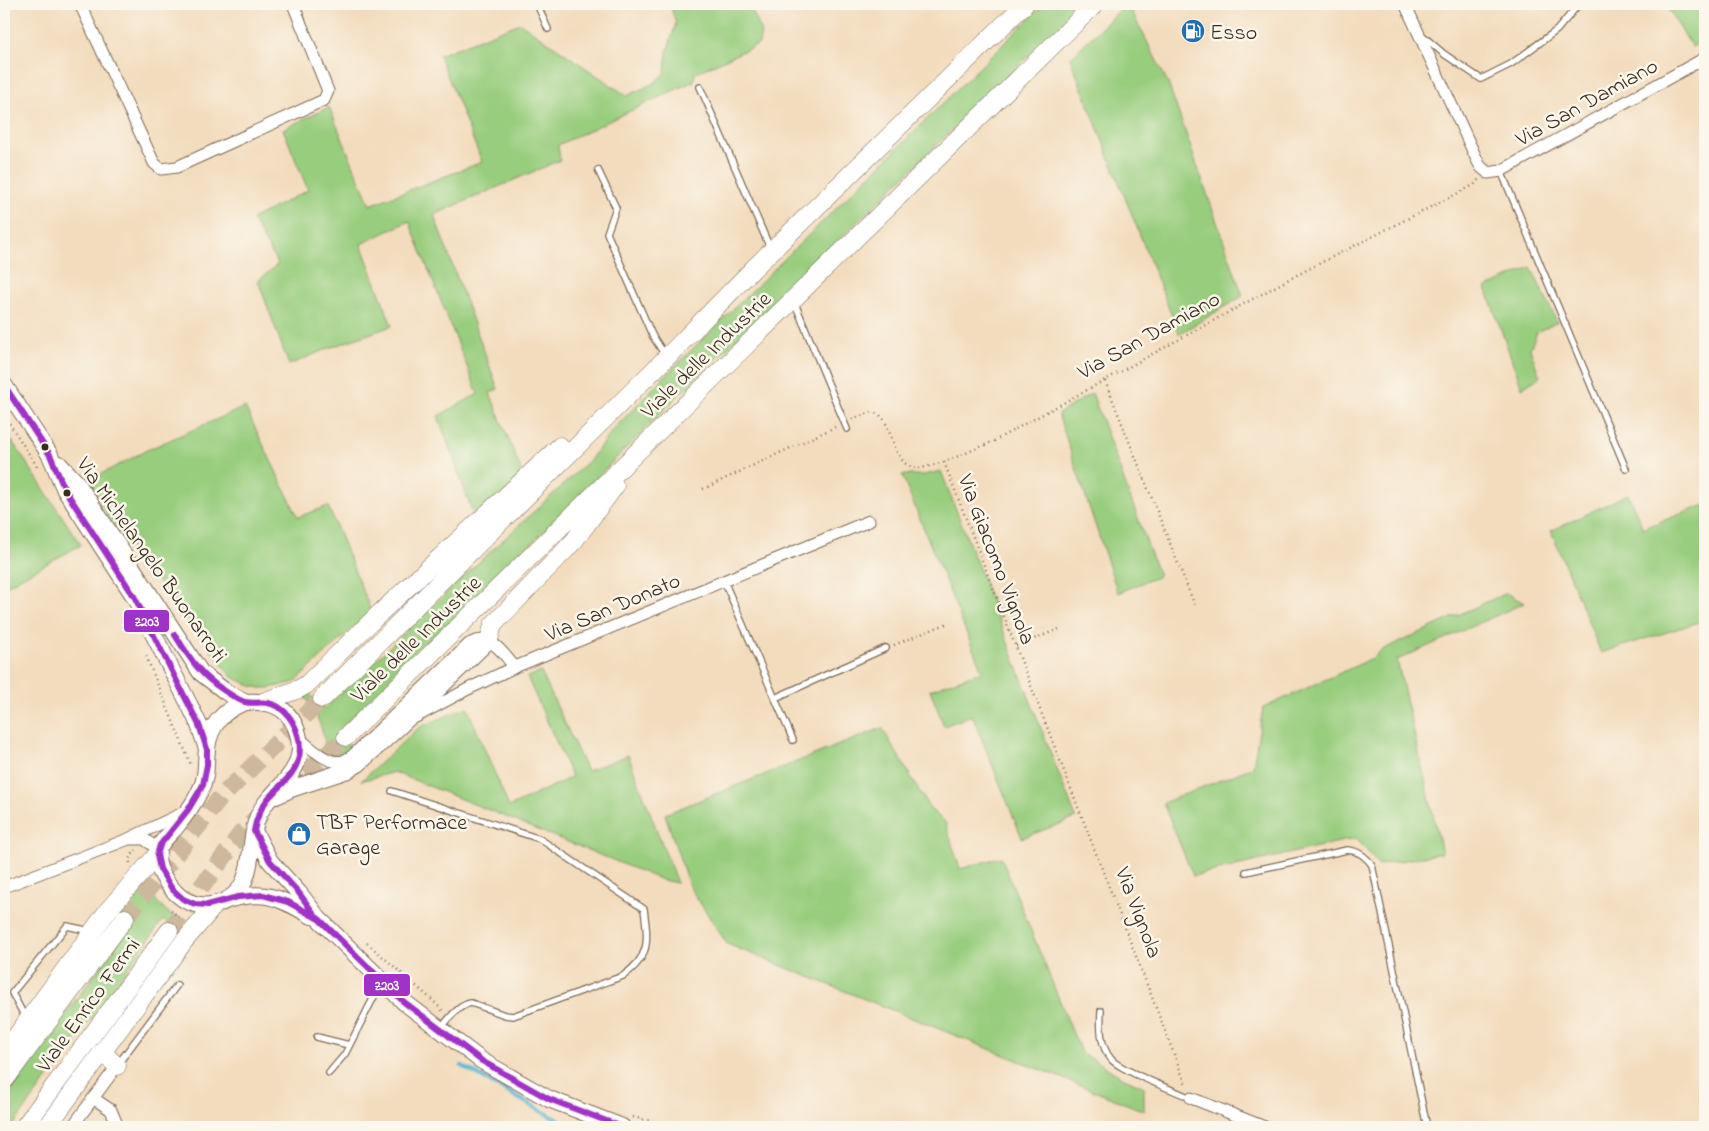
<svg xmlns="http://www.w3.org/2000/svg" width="1709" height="1131" font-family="'Indie Flower',sans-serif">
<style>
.grass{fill:#99cd7e;stroke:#6a7c4e}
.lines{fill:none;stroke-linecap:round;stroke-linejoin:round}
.stream{stroke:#52b2d1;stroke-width:4.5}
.primary-tunnel{stroke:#ceb89d;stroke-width:18;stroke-dasharray:18 9;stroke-linecap:butt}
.lane-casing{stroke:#7b6856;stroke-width:8}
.street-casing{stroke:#7b6856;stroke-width:13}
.secondary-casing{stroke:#7b6856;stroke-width:18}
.primary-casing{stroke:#7b6856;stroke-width:19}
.path{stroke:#7b6856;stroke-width:2.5;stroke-dasharray:1 4;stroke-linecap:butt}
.lane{stroke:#fff;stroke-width:5.5}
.street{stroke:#fff;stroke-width:11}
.secondary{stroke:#fff;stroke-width:16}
.primary{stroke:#fff;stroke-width:18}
.bus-1-casing{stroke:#fbf7ec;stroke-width:10}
.bus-1{stroke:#a032c8;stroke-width:6}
.bus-dot{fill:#3b2a1e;stroke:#fbf7ec;stroke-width:2}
.labels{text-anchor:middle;stroke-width:5;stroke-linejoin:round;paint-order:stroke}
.poi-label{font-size:22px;fill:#3b2a1e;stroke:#fbf7ec;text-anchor:start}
.street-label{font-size:22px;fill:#3b2a1e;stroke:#fbf7ec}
.line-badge{stroke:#fbf7ec;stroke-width:2}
.badge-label{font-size:14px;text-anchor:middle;font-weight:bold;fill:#fff}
</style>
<rect width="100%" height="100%" fill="#fbf7ec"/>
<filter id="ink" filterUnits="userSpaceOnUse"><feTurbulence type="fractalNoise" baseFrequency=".02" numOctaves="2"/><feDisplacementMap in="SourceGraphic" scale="10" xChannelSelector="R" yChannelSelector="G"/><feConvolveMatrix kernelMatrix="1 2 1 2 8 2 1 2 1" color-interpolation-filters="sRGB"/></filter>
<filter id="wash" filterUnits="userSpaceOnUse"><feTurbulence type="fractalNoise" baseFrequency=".0096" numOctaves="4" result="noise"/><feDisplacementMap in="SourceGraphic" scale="20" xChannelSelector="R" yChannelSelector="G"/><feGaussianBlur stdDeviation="1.12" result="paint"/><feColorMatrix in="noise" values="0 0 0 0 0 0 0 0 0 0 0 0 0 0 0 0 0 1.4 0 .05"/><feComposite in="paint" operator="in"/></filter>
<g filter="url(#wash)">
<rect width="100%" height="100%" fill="#f3dcbd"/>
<path class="grass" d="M670 4H749L761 30 759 44 695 73 694 81 558 145 560 160 434 215 498 389 490 393 523 475 475 519 438 416 478 394 409 221 361 244 392 326 329 348 289 365 258 281 278 264 252 219 308 190 283 129 329 107 370 205 482 162 439 55 520 23 627 96 654 83 665 73 667 52 676 23Z
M1044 4H1082L675 399 533 542 337 732 353 751 336 754 325 751C326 730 314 712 304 694L307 692 325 708 477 564 590 460 612 431 658 383Z
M1126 4H1128L1168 83 1243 296 1179 334 1070 58Z
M1665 4H1705V40L1692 47Z
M1531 267 1557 322 1537 332 1530 349 1540 377 1522 388 1486 288Z
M1092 393 1159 576 1118 593 1058 414Z
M245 407 298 517 328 506 371 611 295 682 270 688H260L251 686 231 676 107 516 90 480 147 450Z
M12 441 81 545 4 587V446Z
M941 471 1076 818 1022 838 972 715 944 726 930 690 982 671 902 475H925Z
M1628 494 1643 528 1705 505V620L1601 653 1551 531Z
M1506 593 1524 603 1397 660 1442 853 1379 865 1356 838 1193 876 1163 803 1253 767 1263 708 1373 658 1380 651Z
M541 672 587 771 628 755 677 883 662 880 394 772 361 781 418 728 467 707 509 807 572 777 527 677Z
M882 728 930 809 945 822 960 869 1001 857 1070 1026 1081 1052 1120 1076 1144 1087V1111L727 944 689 886 665 814Z
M141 883 160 905 186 928 181 934 163 920 12 1127H4V1096L136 919 116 905Z"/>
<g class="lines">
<path class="stream" d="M462 1066 570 1127"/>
</g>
</g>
<g filter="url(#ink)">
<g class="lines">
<path class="primary-tunnel" d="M286 792 346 737
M125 918 221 797 322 699
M169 931 242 832 263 812"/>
<g class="lane-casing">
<path id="lane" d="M537 4 548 29
M1422 35 1444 54 1481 79 1511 64 1557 30 1579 4
M700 87 770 248
M598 170 616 208 607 233 652 335 665 355
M1501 171 1626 469
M794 301 847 429
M724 581 793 740
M775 698 886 648
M392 791 540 839 644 909C648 941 651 956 623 976L513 1016 505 1015 471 1003C458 1005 449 1019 441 1028
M1246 872 1347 850C1359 851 1365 856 1372 865L1427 1127
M1101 1011C1100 1028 1100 1046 1111 1059 1119 1070 1176 1091 1191 1098
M26 1019 12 993 67 926 90 931
M317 1037 349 1045
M118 1064 177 985
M329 1073 345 1054 381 983"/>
</g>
<g class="street-casing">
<path id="street" d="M80 4 154 163 161 169 177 167 324 100 328 91 293 4
M1405 4 1478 162 1481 167 1488 173 1501 171 1705 58
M414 718 468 689 515 667 869 521
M300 739C311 748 328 765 343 761 346 760 350 757 353 755L469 644C492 632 501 652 515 667
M130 839H144L158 849
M4 887 126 840 185 812
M93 1098 111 1110 118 1127
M1191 1098 1265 1127
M72 1127 117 1066"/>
</g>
<g class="secondary-casing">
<path id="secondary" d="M4 385 50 455 65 490 134 596 191 708 199 725 207 749
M59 464 77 483 201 673 226 692 246 702
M246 702C264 701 281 703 292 720 298 730 300 738 300 749 298 781 264 793 256 822 247 854 256 897 212 905 198 907 184 902 175 892 165 882 152 862 159 848 162 840 170 834 176 827 184 817 193 805 199 793 208 777 205 765 207 749 209 726 224 709 246 702Z
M276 796 291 789 348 770 358 764 402 724 489 640
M254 831 270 861 299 893 319 919 404 1002 482 1061 549 1099 622 1127
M227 900C265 889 280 898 312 916"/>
</g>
<g class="primary-casing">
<path id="primary" d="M489 640 493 625 574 541 615 486
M322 699 667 357 753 269 1025 4
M263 702 299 689 306 685 380 613 560 446
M346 737 1095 4
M102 1052 117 1066
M4 1053 109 909 157 855
M4 1081 125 918
M24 1127 169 931
M47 1127 185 940 215 905"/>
</g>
<path class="path" d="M1105 381 1195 606
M4 415 38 468
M852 419 872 412 880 415 885 421 897 452 904 463 918 469 944 462 992 442 1291 278 1474 185 1479 179
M944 462 1186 1085
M703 489 835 427
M894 645 946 624
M1016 646 1059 629
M146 656 191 765
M130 863 129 859 136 850
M171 910 180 918
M367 943 430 998 443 1011
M633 1117 674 1127"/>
<use href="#lane" class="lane"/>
<use href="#street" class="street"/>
<use href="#secondary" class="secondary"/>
<use href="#primary" class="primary"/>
<g class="bus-1-casing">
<path id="bus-1" d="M4 385 50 455 65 490 134 596 199 725 207 749V765L203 785 188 810 160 845 157 855 160 869 172 889 183 899 195 904 208 905 238 897 263 895 288 902 319 919 404 1002 482 1061 549 1099 622 1127
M175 635C189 657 200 675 222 689 228 693 235 698 242 701 250 705 259 701 268 703 291 708 303 736 299 757 295 776 278 786 267 800 260 809 256 820 254 831L270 861 299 893 317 918"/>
</g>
<use href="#bus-1" class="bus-1"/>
</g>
</g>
<defs>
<g id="fuel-disc" transform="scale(1.25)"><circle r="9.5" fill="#1f6fb2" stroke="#fbf7ec"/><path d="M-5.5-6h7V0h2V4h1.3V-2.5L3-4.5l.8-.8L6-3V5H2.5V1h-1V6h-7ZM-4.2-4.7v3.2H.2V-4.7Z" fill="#fff"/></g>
<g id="shop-disc" transform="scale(1.25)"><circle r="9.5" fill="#1f6fb2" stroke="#fbf7ec"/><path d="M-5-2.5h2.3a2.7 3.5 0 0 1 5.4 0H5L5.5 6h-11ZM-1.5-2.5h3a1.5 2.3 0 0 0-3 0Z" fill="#fff"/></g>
</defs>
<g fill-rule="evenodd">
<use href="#fuel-disc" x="1193" y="31"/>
<use href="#shop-disc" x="299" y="834"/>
</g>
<g class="bus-dot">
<circle cx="45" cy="447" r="4.5"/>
<circle cx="67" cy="493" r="4.5"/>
</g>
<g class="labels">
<g class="poi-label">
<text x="1210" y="39">Esso</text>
<text x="316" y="829">TBF Performace<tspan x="316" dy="25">Garage</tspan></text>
</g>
<g class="street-label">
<text transform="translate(1586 101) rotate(-29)" y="8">Via San Damiano</text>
<text transform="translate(1148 334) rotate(-29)" y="8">Via San Damiano</text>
<text transform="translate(705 354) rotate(-44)" y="8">Viale delle Industrie</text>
<text transform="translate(153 559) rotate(55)" y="8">Via Michelangelo Buonarroti</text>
<text transform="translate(998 559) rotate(69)" y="8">Via Giacomo Vignola</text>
<text transform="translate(612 606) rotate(-23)" y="8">Via San Donato</text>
<text transform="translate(415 638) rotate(-44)" y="8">Viale delle Industrie</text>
<text transform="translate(1140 912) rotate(69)" y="8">Via Vignola</text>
<text transform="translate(87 1004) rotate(-54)" y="8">Viale Enrico Fermi</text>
</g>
</g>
<g class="line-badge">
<rect x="123" y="609" width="47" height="24" rx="5" fill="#a032c8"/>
<rect x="363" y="973" width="48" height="24" rx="5" fill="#a032c8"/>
</g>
<g class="badge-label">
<text x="147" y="626">z203</text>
<text x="387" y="990">z203</text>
</g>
<rect width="1709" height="1131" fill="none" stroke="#fbf7ec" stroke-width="20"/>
</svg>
